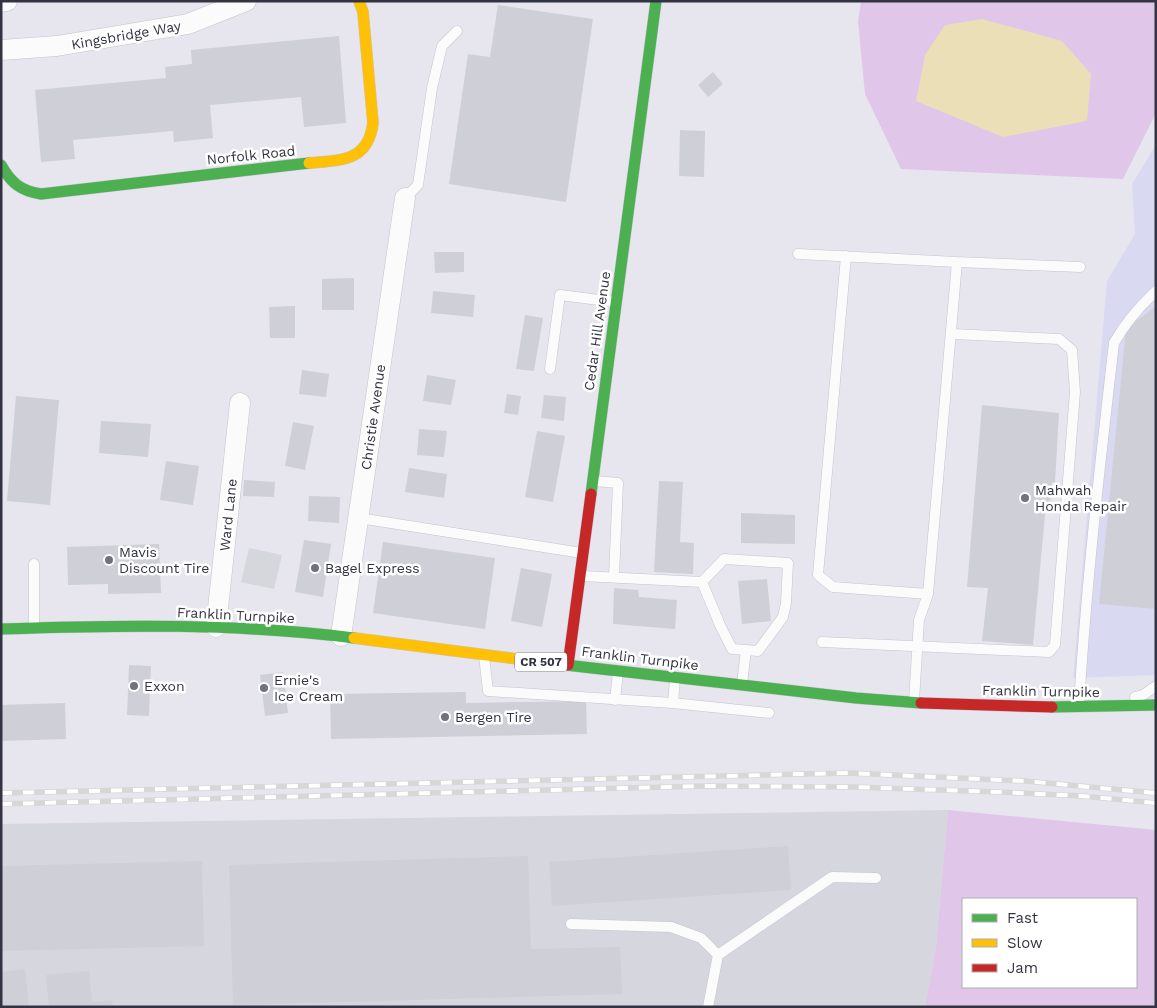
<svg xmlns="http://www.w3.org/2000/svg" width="1157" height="1008" font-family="'Work Sans',sans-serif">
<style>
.commercial{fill:#d9daf1}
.industrial{fill:#d6d6df}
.green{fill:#e0c6e9;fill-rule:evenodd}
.parking{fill:#d6d6dd}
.water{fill:#ebdfb7}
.building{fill:#cfcfd7}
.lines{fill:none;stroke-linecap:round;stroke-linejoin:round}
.lane-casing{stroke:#c4c3cc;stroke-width:11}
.street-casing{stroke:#c4c3cc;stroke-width:21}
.fast-casing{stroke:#c7c5d6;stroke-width:12}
.slow-casing{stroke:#c7c5d6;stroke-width:12}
.jam-casing{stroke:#c7c5d6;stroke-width:12}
.lane{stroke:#fbfbfc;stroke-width:10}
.street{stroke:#fbfbfc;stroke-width:20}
.fast{stroke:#4caf50;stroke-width:11}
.slow{stroke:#ffc107;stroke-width:11}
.jam{stroke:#c62828;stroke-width:11}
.rail-casing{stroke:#d7d7d8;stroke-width:5.5}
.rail{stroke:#fff;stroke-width:4;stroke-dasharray:11;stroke-linecap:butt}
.poi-dot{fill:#72727e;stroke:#fff;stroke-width:2}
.labels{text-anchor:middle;stroke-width:5;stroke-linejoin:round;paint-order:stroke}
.shield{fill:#fff;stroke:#70717b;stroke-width:1}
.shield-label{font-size:12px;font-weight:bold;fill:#333442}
.street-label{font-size:14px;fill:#333442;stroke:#fff}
.poi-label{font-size:14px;fill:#333442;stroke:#fff;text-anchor:start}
</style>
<rect width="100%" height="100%" fill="#e7e6ee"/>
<path class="commercial" d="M1156 145V675L1073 678 1107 281 1135 234 1132 184Z"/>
<path class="industrial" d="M948 810 936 946 925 1007H1V824Z"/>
<path class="green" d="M861 1H1156V113L1123 179 901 169 865 94 858 21Z
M948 810 1156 830V1007H925L936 946ZM963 899H1136V987H963Z"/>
<path class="parking" d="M249 548 282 555 274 589 241 582Z"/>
<path class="water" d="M982 19 1062 41 1091 74 1087 121 1003 137 916 101 925 55 945 25Z"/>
<path class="building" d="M498 5 593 19 566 202 449 184 468 54 490 57Z
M339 36 346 123 304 127 301 97 210 105 213 138 174 142 173 131 73 140 75 159 41 162 35 90 166 78 165 67 192 64 191 50Z
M713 72 723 84 708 97 698 85Z
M680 130 705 131 704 177 679 176Z
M434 252H464V272L435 273Z
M354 278V310H322V279Z
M433 291 475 295 473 317 431 313Z
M295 306V338H270L269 307Z
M1156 306V609L1099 604 1126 329Z
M525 315 543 318 534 371 516 369Z
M302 370 329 374 326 397 299 394Z
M427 375 456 380 451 405 423 401Z
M507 394 521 396 518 415 504 413Z
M544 395 566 397 564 421 541 418Z
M16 396 59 400 50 505 7 501Z
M982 405 1059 413 1055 483 1052 482 1050 505 1046 504 1033 645 982 641 988 588 967 587Z
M101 421 151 424 148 457 99 453Z
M293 422 314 426 305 470 285 466Z
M419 429 447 431 444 457 417 455Z
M537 431 565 436 553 502 525 497Z
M166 461 199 466 193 505 160 500Z
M409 468 447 474 444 498 405 492Z
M244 480 275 482 274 497 243 496Z
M659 481 683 482 680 542 694 543 693 574 654 572Z
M309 496 340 497 339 523 308 521Z
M741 513 795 515V544L741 543Z
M304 540 331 544 323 597 295 592Z
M383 542 495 558 485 629 373 613Z
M159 544 161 593 108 594V584L68 585 67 547Z
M521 568 552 574 542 627 511 621Z
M767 579 771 621 742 624 738 581Z
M614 588 638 590 639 597 677 600 675 629 613 624Z
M129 665 151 666 149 716 127 715Z
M283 672 288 713 265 716 260 675Z
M466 692V703L586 701 587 734 331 739 330 694Z
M65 703 66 739 1 741V705Z
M788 846 791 890 552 906 549 862Z
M528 856 531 949 620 947 622 994 233 1005 229 865Z
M202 861 204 946 1 951V866Z
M25 969 29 1007H1V972Z
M89 971 92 1002 112 1000 113 1007H49L46 975Z"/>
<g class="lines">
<g class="lane-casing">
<path id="lane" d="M405 198 418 185 432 88 442 46 457 31
M798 254 957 262 928 594 919 620 914 701
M846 256 818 575 833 587 928 594
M957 262 1080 267
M550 369 560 295 615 302
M594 481 618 483 614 577
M359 518 582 553
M34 564V627
M582 576 702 582 724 559 788 563 786 603 783 617 758 651 746 650 742 684
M702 582 720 625 732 649 746 650
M822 642 1049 652 1055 645 1075 392 1072 350 1059 339 952 334
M484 656 488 691 673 703 675 679
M1135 697 1143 695 1156 686
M615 700 618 672
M673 703 769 713
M1079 706C1086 585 1100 464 1114 343 1125 323 1139 307 1156 291
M571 924 671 927 701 938 718 955
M708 1007 718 955 832 877 876 878"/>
</g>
<g class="street-casing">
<path id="street" d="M1 2 7 1
M1 50 57 46 188 24 246 1
M216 627 240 403
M341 636 405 198"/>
</g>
<g class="fast-casing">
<path id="fast" d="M1 165C11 183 21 191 41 194L309 163
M591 494 656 1
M1 629C119 625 237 623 354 638
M557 664 856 698 921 703
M1052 707 1156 705"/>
</g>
<g class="slow-casing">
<path id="slow" d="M309 163C341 160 368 162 373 123L363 12 359 1
M354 638 557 664"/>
</g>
<g class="jam-casing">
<path id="jam" d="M568 665 591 494
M921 703 1052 707"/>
</g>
<use href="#lane" class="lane"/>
<use href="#street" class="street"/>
<use href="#fast" class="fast"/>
<use href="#slow" class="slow"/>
<use href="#jam" class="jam"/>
<g class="rail-casing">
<path id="rail" d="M1 793 850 773 1025 781 1156 793
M1 804 705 786 852 787 1000 792 1082 796 1156 803"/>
</g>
<use href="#rail" class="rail"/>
</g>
<g class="poi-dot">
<circle cx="1025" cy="498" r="5"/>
<circle cx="109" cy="560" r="5"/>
<circle cx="315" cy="568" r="5"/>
<circle cx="134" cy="686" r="5"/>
<circle cx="264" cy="688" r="5"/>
<circle cx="445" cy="717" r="5"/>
</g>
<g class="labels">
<rect class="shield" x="515" y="652.5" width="52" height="19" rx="4"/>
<g class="shield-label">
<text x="541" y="666">CR 507</text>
</g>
<g class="street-label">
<text transform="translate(126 35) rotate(-10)" y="5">Kingsbridge Way</text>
<text transform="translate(251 155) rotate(-6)" y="5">Norfolk Road</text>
<text transform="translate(597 331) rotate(-82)" y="5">Cedar Hill Avenue</text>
<text transform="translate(373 417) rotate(-82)" y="5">Christie Avenue</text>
<text transform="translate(228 515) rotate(-84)" y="5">Ward Lane</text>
<text transform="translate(236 615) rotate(3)" y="5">Franklin Turnpike</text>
<text transform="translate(640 658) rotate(7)" y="5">Franklin Turnpike</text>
<text transform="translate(1041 691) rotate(1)" y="5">Franklin Turnpike</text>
</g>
<g class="poi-label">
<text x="1035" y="495">Mahwah<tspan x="1035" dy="16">Honda Repair</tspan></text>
<text x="119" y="557">Mavis<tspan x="119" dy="16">Discount Tire</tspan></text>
<text x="325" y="573">Bagel Express</text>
<text x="274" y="685">Ernie's<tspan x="274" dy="16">Ice Cream</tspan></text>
<text x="144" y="691">Exxon</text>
<text x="455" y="722">Bergen Tire</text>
</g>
</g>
<rect width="1157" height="1008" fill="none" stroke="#333442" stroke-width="5"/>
<rect x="962" y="898" width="175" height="90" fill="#ffffff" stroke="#adaeb3"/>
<rect x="972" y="914" width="25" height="8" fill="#4caf50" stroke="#adaeb3"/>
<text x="1007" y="923" font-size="15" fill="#333442">Fast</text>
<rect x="972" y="939" width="25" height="8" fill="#ffc107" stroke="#adaeb3"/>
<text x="1007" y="948" font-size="15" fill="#333442">Slow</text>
<rect x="972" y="964" width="25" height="8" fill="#c62828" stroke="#adaeb3"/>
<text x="1007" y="973" font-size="15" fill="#333442">Jam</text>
</svg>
